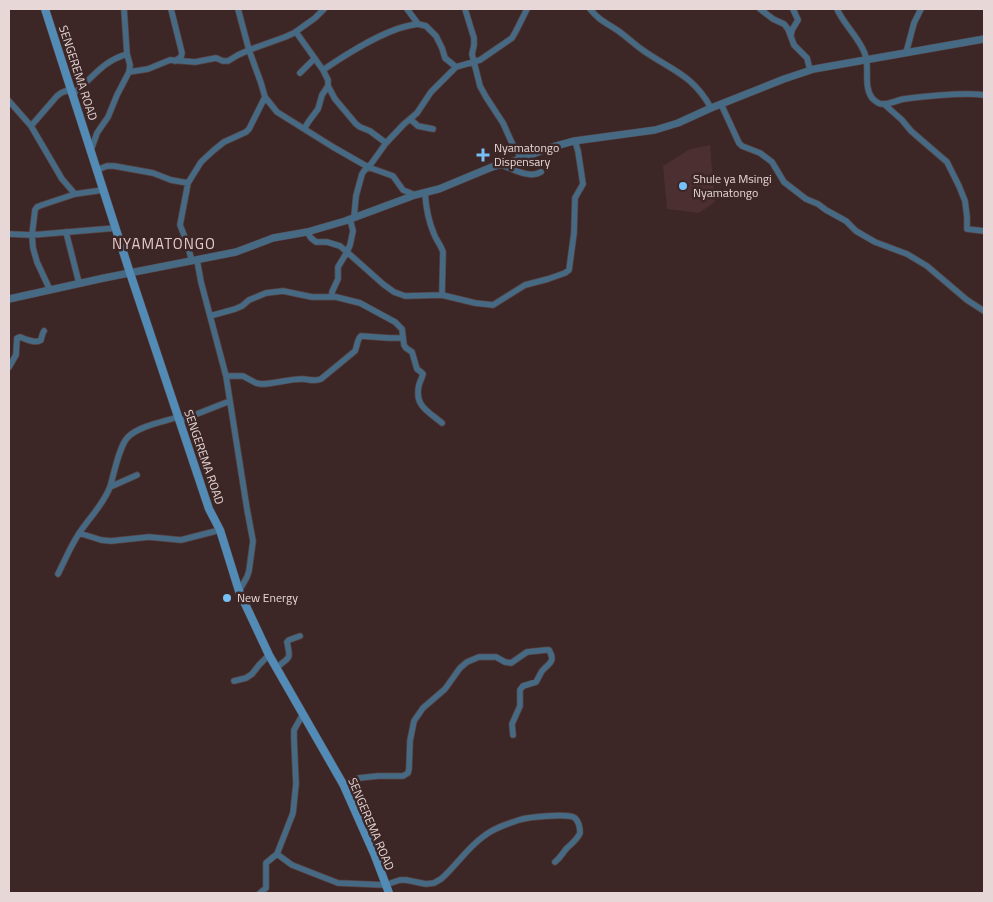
<svg xmlns="http://www.w3.org/2000/svg" width="993" height="902" font-family="'Titillium Web',sans-serif">
<style>
.built{fill:#4c2f30}
.lines{fill:none;stroke-linecap:round;stroke-linejoin:round}
.minor-casing{stroke:#574242;stroke-width:7}
.tertiary-casing{stroke:#574242;stroke-width:8}
.secondary-casing{stroke:#574242;stroke-width:9}
.minor{stroke:#476a84;stroke-width:5.5}
.tertiary{stroke:#476a84;stroke-width:7}
.secondary{stroke:#528bb5;stroke-width:8}
.poi-dot{fill:#76c0f7;stroke:#3c2626;stroke-width:2}
.labels{text-anchor:middle;stroke-width:5;stroke-linejoin:round;paint-order:stroke}
.street-label{font-size:12px;fill:#e7d8d7;stroke:#3c2626}
.poi-label{font-size:12px;fill:#e7d8d7;stroke:#3c2626;text-anchor:start}
.quarter-label{font-size:15px;letter-spacing:1px;fill:#e7caca;stroke:#3c2626}
</style>
<rect width="100%" height="100%" fill="#3c2626"/>
<path class="built" d="M710 145 715 202 699 213 667 209 663 166 690 149Z"/>
<g class="lines">
<g class="minor-casing">
<path id="minor" d="M171 9 182 53 181 57 175 61
M238 9 249 50 261 83 265 97 277 112 333 147 368 167 393 176 403 190 415 195
M407 9 416 21 418 24 426 26 436 36 442 48 445 58 456 67
M465 9 474 38V45L472 54 480 86 486 97 503 123 512 143 521 158
M590 9C600 21 605 22 617 30 626 36 635 45 644 51 673 71 693 75 711 108
M760 9 773 19 784 24 788 29 794 45 807 58 810 70
M837 9C844 25 859 37 865 54 870 67 863 86 872 98 875 101 878 104 882 104 889 105 897 100 904 99 928 96 961 92 984 95
M296 32 323 70 328 80V86L335 99 356 124 360 127 370 131 386 143
M791 35 792 30 798 20 793 9
M906 53 914 23 921 9
M323 70C348 53 388 27 418 24
M129 72 148 69 170 60 195 62 216 58 223 61H228L238 55 249 50 285 37 294 33 315 18 324 9
M300 73 314 59
M9 101 31 126 62 179 75 194
M721 104 739 143 742 146 760 153 772 162 784 182 806 199 818 204 826 210 846 221 856 231 875 242 907 254 927 266 967 300 984 311
M884 104 902 120 911 131 947 162 959 186 965 201 967 217V229L984 231
M410 119 418 126 433 129
M31 126 57 96 61 93 68 90 73 94C93 78 101 62 127 54
M304 129 309 121 318 109 322 95 328 86
M91 150 97 133 108 117 117 95 129 72 130 65 127 54 124 9
M501 165C514 169 529 179 541 172
M97 170 107 166H114L153 173 171 180 188 183
M425 193C426 208 428 220 434 234 436 240 441 245 443 252L442 295
M354 217 356 196 362 174 364 171 371 164 386 143 404 124 417 113 431 92 456 67 480 60 512 38 516 31 527 9
M66 232 79 283
M307 232 311 238 316 242H327L340 246 347 252 383 284 394 292 405 296 442 295 475 303 493 305 525 285 548 279 565 273 569 270 574 233 575 198 583 184 578 151 575 141H574
M9 234 32 235 116 228
M197 260 201 282 226 376 247 509 253 541 249 571 247 577 239 591
M192 261 186 240 180 225 188 183 201 162 214 150 224 142 246 132 249 129 265 97
M50 290 37 262 33 248 32 235 35 210 37 207 42 205 75 194 103 190
M332 297V292L338 279V267L347 252 350 245 353 231 350 219
M210 316 235 309 242 306 249 300 266 293 283 291 312 297H336L360 303 395 322 402 329 404 345 406 348 412 352 417 369 421 372 423 374C422 378 420 381 419 385 414 406 428 411 442 423
M9 367 16 355 17 338 20 337C25 339 36 344 41 340 41 339 43 332 44 331
M226 376H243L256 383 261 384C275 384 288 379 302 379 309 379 314 382 321 379L355 351C357 347 357 339 361 336L389 338H403
M179 421 230 401
M110 487 137 475
M79 533 101 540 111 541 149 537 181 540 220 530
M58 574C65 560 71 545 80 532 90 517 103 505 110 487 114 474 119 446 128 437 139 426 163 422 178 417
M276 668C290 656 291 661 287 642L289 640 300 636
M234 681 246 678 252 674 259 665 269 655
M343 784 359 778 378 776H403L408 773 409 769 410 741 414 721 423 708 445 689 460 668 467 662 479 657H496L505 662 511 663 527 652 546 650H549C556 662 549 663 542 671 540 674 538 679 536 682L523 686 520 690V706L512 724 513 735
M277 854 292 865 338 883 385 885 400 880H406L426 884 434 883 441 879C456 866 467 848 484 836 494 828 507 824 519 820 528 817 569 813 575 818 579 822 580 828 580 833 577 840 572 843 566 849 562 854 561 857 555 862
M260 893 266 888V863L277 854 293 813 296 784 294 739V730L303 714"/>
</g>
<g class="tertiary-casing">
<path id="tertiary" d="M9 299 104 278 236 252 273 238 307 232 345 221 415 195 439 189 492 167 514 161 552 147 574 141 655 130 678 123 711 108 784 79 814 69 984 39"/>
</g>
<g class="secondary-casing">
<path id="secondary" d="M45 9 130 273 209 509 220 530 239 591 269 655 343 784 375 856 389 893"/>
</g>
<use href="#minor" class="minor"/>
<use href="#tertiary" class="tertiary"/>
<use href="#secondary" class="secondary"/>
</g>
<g class="poi-dot">
<path d="M480.5 147.5h5v5h5v5h-5v5h-5v-5h-5v-5h5z"/>
<circle cx="683" cy="186" r="5"/>
<circle cx="227" cy="598" r="5"/>
</g>
<g class="labels">
<g class="street-label">
<text transform="translate(78 73) rotate(72)" y="4">SENGEREMA ROAD</text>
<text transform="translate(204 457) rotate(71)" y="4">SENGEREMA ROAD</text>
<text transform="translate(371 824) rotate(67)" y="4">SENGEREMA ROAD</text>
</g>
<g class="poi-label">
<text x="494" y="152">Nyamatongo<tspan x="494" dy="14">Dispensary</tspan></text>
<text x="693" y="183">Shule ya Msingi<tspan x="693" dy="14">Nyamatongo</tspan></text>
<text x="237" y="602">New Energy</text>
</g>
<g class="quarter-label">
<text x="164" y="249">NYAMATONGO</text>
</g>
</g>
<rect width="993" height="902" fill="none" stroke="#e7d8d7" stroke-width="20"/>
</svg>
